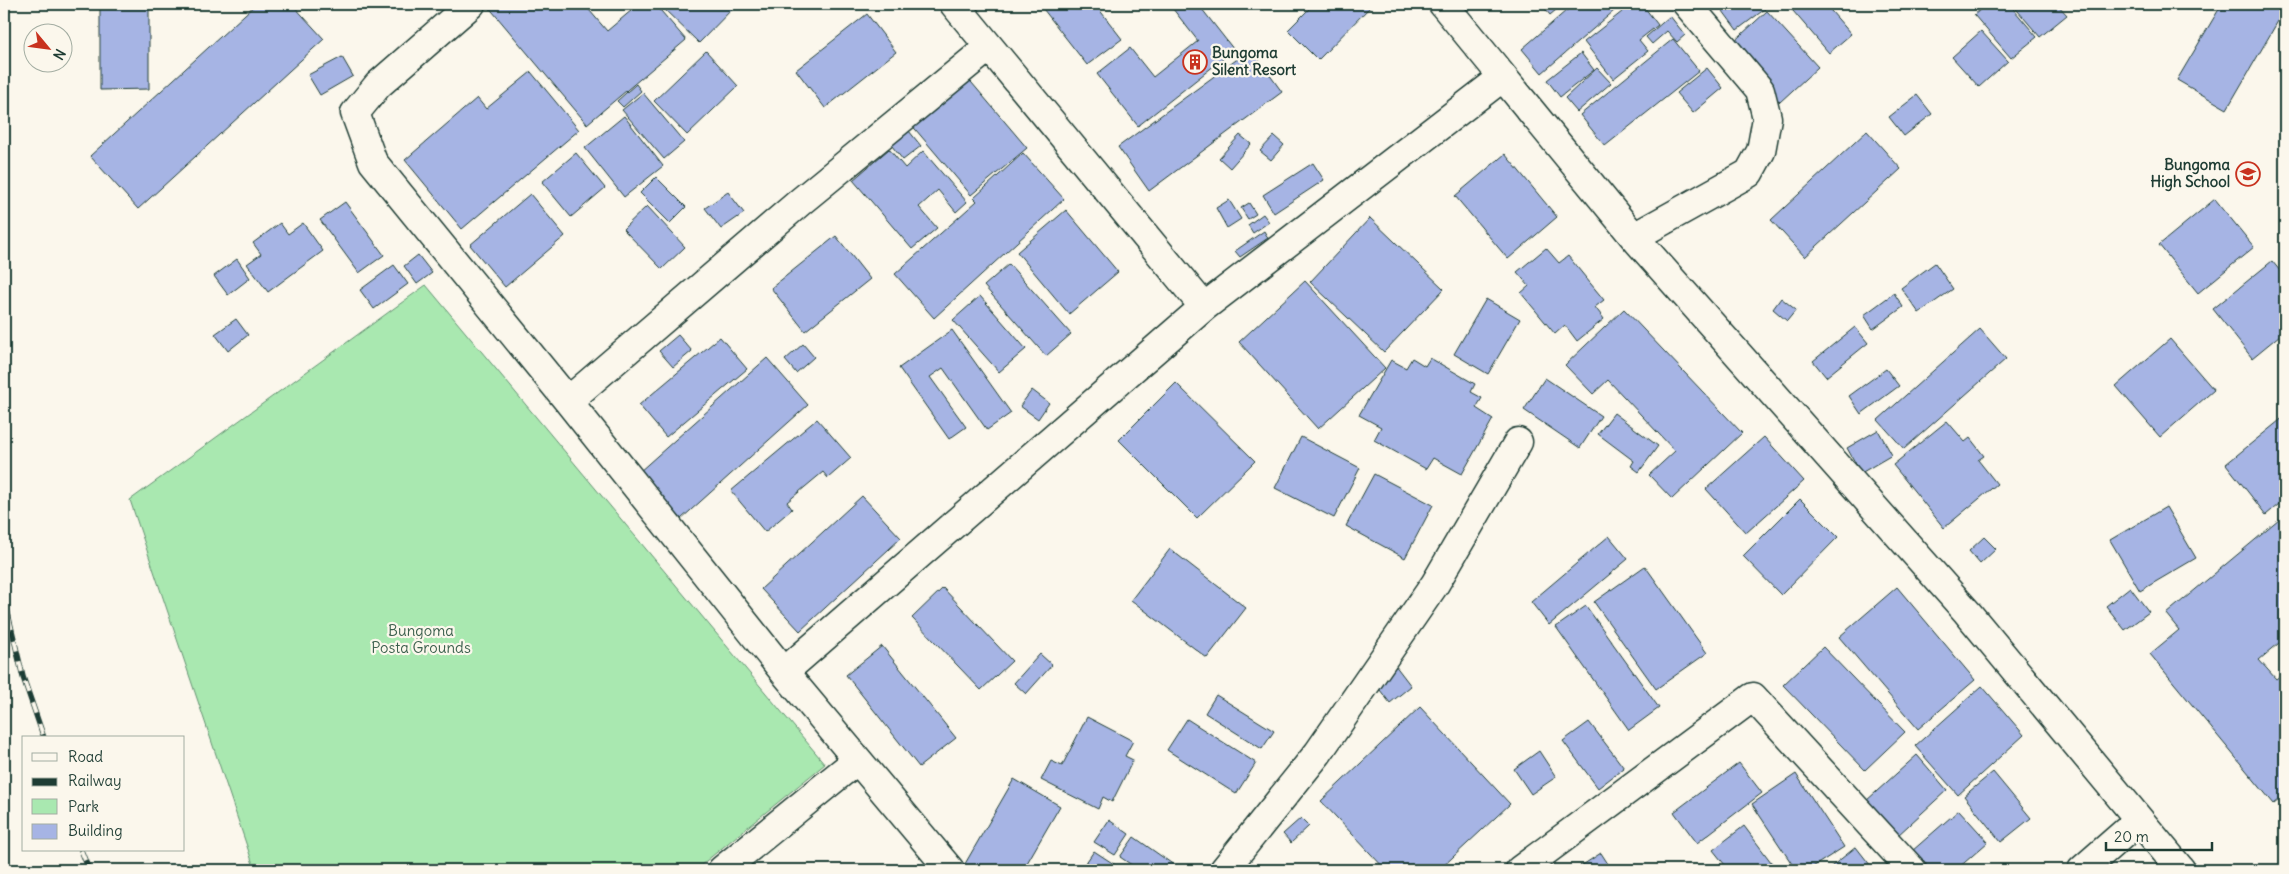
<svg xmlns="http://www.w3.org/2000/svg" width="2289" height="874" font-family="Delius,sans-serif">
<style>
.green{fill:#a9e8b0;stroke:#649272}
.building{fill:#a6b4e4;stroke:#1f3d34}
.lines{fill:none;stroke-linecap:round;stroke-linejoin:round}
.street-casing{stroke:#1f3d34;stroke-width:31}
.street{stroke:#fbf7ec;stroke-width:28}
.rail-casing{stroke:#1f3d34;stroke-width:5.5}
.rail{stroke:#fbf7ec;stroke-width:4;stroke-dasharray:11;stroke-linecap:butt}
.labels{text-anchor:middle;stroke-width:4.5;stroke-linejoin:round;paint-order:stroke}
.poi-label{font-size:15px;font-weight:bold;fill:#1f3d34;stroke:#fbf7ec;text-anchor:start}
.park-label{font-size:15px;fill:#3b5f4d;stroke:#fbf7ec}
</style>
<rect width="100%" height="100%" fill="#fbf7ec"/>
<filter id="ink" filterUnits="userSpaceOnUse"><feTurbulence type="fractalNoise" baseFrequency=".02" numOctaves="2"/><feDisplacementMap in="SourceGraphic" scale="10" xChannelSelector="R" yChannelSelector="G"/><feConvolveMatrix kernelMatrix="1 2 1 2 8 2 1 2 1" color-interpolation-filters="sRGB"/></filter>
<g filter="url(#ink)">
<path class="green" d="M426 285 825 764 695 870H255L130 500Z"/>
<path class="building" d="M100 4H149V89L100 90Z
M256 4H292L324 39 138 209 90 156Z
M488 4H584L607 31 639 4H655L686 40 587 124 487 5Z
M659 4H737L699 43Z
M1095 4 1122 39 1087 65 1040 5Z
M1169 4H1198L1234 50 1138 126 1097 74 1130 48 1153 77 1198 41Z
M1314 4H1373L1318 60 1288 30Z
M1541 4H1563L1550 15Z
M1574 4H1622L1542 73 1522 49Z
M1632 4H1642L1658 25 1639 40 1648 51 1613 79 1584 42Z
M1724 4H1763L1762 5 1765 9 1737 30 1720 7Z
M1787 4H1825L1851 34 1829 53Z
M1987 4H2009L2037 37 2011 58 1974 15Z
M2012 4H2057L2067 15 2040 37Z
M2222 4H2285V9L2227 109 2177 80Z
M1767 11 1818 67 1780 102 1729 46Z
M867 14 896 52 825 108 796 70Z
M1670 16 1685 35 1677 42 1667 31 1652 44 1646 37Z
M1981 31 2008 61 1979 87 1952 57Z
M1673 39 1699 71 1605 146 1580 115Z
M1251 49 1282 92 1149 191 1118 147Z
M706 51 738 86 687 135 654 101Z
M1581 53 1594 70 1560 97 1547 80Z
M342 57 353 76 320 95 308 75Z
M1597 68 1611 83 1577 112 1565 98Z
M1707 68 1723 88 1693 113 1676 93Z
M531 72 579 130 462 229 405 160 477 98 486 109Z
M966 76 1027 148 971 195 910 123Z
M636 84 641 91 623 107 617 101Z
M643 93 684 142 664 159 622 110Z
M1917 95 1932 114 1904 136 1889 117Z
M624 116 663 166 624 197 585 148Z
M905 126 921 146 903 160 888 141Z
M1867 131 1901 169 1805 257 1771 220Z
M1240 135 1251 144 1230 168 1219 158Z
M1274 136 1284 145 1271 160 1260 151Z
M889 149 905 168 923 151 967 202 956 212 938 190 919 207 937 228 912 249 853 180Z
M576 153 605 188 571 217 542 182Z
M1023 153 1064 199 934 318 895 274 977 201 974 198Z
M1505 154 1557 217 1508 259 1455 196Z
M1313 163 1324 180 1274 213 1263 195Z
M656 177 686 207 670 223 640 193Z
M728 192 744 213 721 229 705 208Z
M530 194 565 236 505 287 470 245Z
M2215 199 2254 247 2198 293 2159 245Z
M1229 200 1241 219 1227 228 1216 208Z
M345 202 384 255 359 273 320 220Z
M1249 203 1256 214 1248 219 1241 208Z
M647 206 685 247 662 269 623 229Z
M1066 210 1118 272 1069 314 1017 252Z
M1263 214 1269 222 1253 233 1248 225Z
M1370 218 1444 289 1384 352 1310 282Z
M280 223 288 234 303 223 323 251 268 292 247 264 261 254 253 243Z
M1264 231 1268 238 1240 257 1235 251Z
M836 236 870 279 805 331 771 288Z
M1546 248 1559 263 1568 256 1604 300 1595 307 1604 319 1577 341 1565 325 1555 334 1521 293 1529 286 1517 272Z
M418 255 432 273 417 284 404 266Z
M237 259 250 278 228 295 214 276Z
M2272 261 2285 277V331L2252 358 2213 309Z
M1935 263 1953 289 1919 313 1901 288Z
M1009 264 1071 334 1046 356 984 286Z
M394 265 408 284 374 309 360 290Z
M1305 281 1385 368 1318 429 1239 342Z
M1894 293 1903 307 1873 329 1864 315Z
M980 296 1026 349 999 372 953 320Z
M1781 298 1796 310 1787 321 1773 309Z
M1486 299 1520 319 1488 374 1454 354Z
M1624 309 1742 433 1672 499 1649 475 1675 451 1608 380 1593 394 1565 365Z
M236 319 248 335 228 351 215 334Z
M1855 327 1868 343 1826 377 1813 361Z
M1980 329 2006 359 1904 449 1878 420Z
M952 330 1011 413 987 430 943 368 930 377 966 427 949 439 899 368Z
M678 335 692 351 673 367 659 351Z
M720 337 747 369 666 437 639 405Z
M2170 339 2214 390 2160 437 2116 386Z
M803 344 814 357 796 373 785 360Z
M767 358 808 405 681 519 639 472Z
M1412 358 1425 366 1430 358 1475 384 1471 392 1482 398 1476 408 1493 419 1462 474 1433 458 1426 469 1374 440 1381 427 1359 415 1391 360 1406 368Z
M1886 369 1899 386 1861 414 1849 396Z
M1545 378 1601 416 1580 448 1524 410Z
M1176 383 1255 461 1197 518 1119 440Z
M1032 390 1049 403 1038 419 1020 406Z
M1614 413 1658 446 1639 472 1631 466 1634 461 1598 434Z
M2285 416V499L2266 515 2226 464Z
M817 419 851 458 828 478 823 472 787 502 792 509 765 532 731 491Z
M1947 421 1965 442 1970 438 1984 456 1978 460 1997 484 1944 528 1893 465Z
M1878 430 1892 455 1861 473 1847 448Z
M1301 437 1360 468 1334 518 1275 488Z
M1764 437 1804 481 1746 533 1706 489Z
M1374 474 1433 505 1405 558 1346 526Z
M862 496 901 538 800 631 761 589Z
M1800 499 1838 537 1781 595 1743 556Z
M2166 507 2196 558 2140 591 2110 540Z
M2285 515V638L2259 660 2276 679 2285 672V795L2274 804 2150 654 2179 630 2166 614Z
M1609 536 1628 559 1549 625 1531 602Z
M1984 537 1996 549 1980 564 1969 551Z
M1170 549 1246 608 1207 658 1131 600Z
M1645 566 1707 653 1656 689 1594 602Z
M1897 587 1975 680 1918 729 1839 637Z
M2130 587 2149 612 2125 630 2106 606Z
M943 588 1012 661 981 690 912 618Z
M1586 606 1659 708 1629 730 1556 627Z
M882 646 956 738 919 767 846 675Z
M1823 647 1905 732 1865 770 1783 685Z
M1040 654 1052 665 1026 694 1014 683Z
M1395 665 1411 686 1390 703 1373 681Z
M1982 686 2024 735 1958 795 1915 746Z
M1216 695 1274 731 1262 749 1205 713Z
M1420 707 1510 804 1439 870H1386L1321 801Z
M1087 717 1133 741 1125 756 1133 760 1112 802 1103 797 1098 809 1041 780 1051 761 1062 766Z
M1187 719 1256 763 1236 794 1167 750Z
M1589 722 1624 768 1598 788 1563 741Z
M1539 751 1556 777 1531 794 1514 769Z
M1917 755 1947 790 1897 836 1866 801Z
M1739 763 1762 793 1697 843 1674 812Z
M1993 772 2031 818 2001 842 1964 796Z
M1796 774 1844 847 1808 870H1796L1752 804Z
M1014 779 1060 806 1023 870H964L962 869Z
M1959 810 1988 842 1956 870H1929L1912 851Z
M1301 818 1309 826 1291 843 1283 834Z
M1109 820 1129 834 1115 855 1094 842Z
M1744 826 1777 870H1729L1713 850Z
M1134 837 1181 870H1139L1120 857Z
M1856 847 1874 870H1827Z
M1094 851 1123 870H1081Z
M1601 853 1612 870H1575Z"/>
<g class="lines">
<g class="street-casing">
<path id="street" d="M471 4 378 85 355 113 373 162 568 401 784 672
M954 4 1204 307
M1443 4 1503 77
M1634 237 1749 173 1761 151 1767 118 1760 90 1687 4
M568 401 800 202 989 47
M722 870 856 761
M950 870 784 672 1204 307 1503 77 1634 237 1967 612 2181 870
M1224 870 1318 753 1435 584 1518 442
M1520 870 1753 697 1912 870
M2082 870 2138 821"/>
</g>
<use href="#street" class="street"/>
<g class="rail-casing">
<path id="rail" d="M4 597 23 677 44 738
M81 850 89 870"/>
</g>
<use href="#rail" class="rail"/>
</g>
</g>
<defs>
<g id="building-ring" transform="scale(1.25)"><circle r="9.5" fill="#fbf7ec" stroke="#c8321e" stroke-width="1.5"/><path d="M-4-6H4V6H1V3H-1V6H-4ZM-2.5-4.3h1.7v1.8h-1.7ZM.8-4.3h1.7v1.8H.8ZM-2.5-1h1.7V.8h-1.7ZM.8-1h1.7V.8H.8Z" fill="#c8321e"/></g>
<g id="school-ring" transform="scale(1.25)"><circle r="9.5" fill="#fbf7ec" stroke="#c8321e" stroke-width="1.5"/><path d="M0-5L7-2L0 1L-7-2ZM-4 1L0 2.5L4 1V4Q0 6-4 4Z" fill="#c8321e"/></g>
</defs>
<g fill-rule="evenodd">
<use href="#building-ring" x="1195" y="62"/>
<use href="#school-ring" x="2248" y="174"/>
</g>
<g class="labels">
<g class="poi-label">
<text x="1212" y="58">Bungoma<tspan x="1212" dy="17">Silent Resort</tspan></text>
<text x="2230" y="170" text-anchor="end">Bungoma<tspan x="2230" dy="17">High School</tspan></text>
</g>
<g class="park-label">
<text x="421" y="636">Bungoma<tspan x="421" dy="17">Posta Grounds</tspan></text>
</g>
</g>
<rect width="2289" height="874" fill="none" stroke="#fbf7ec" stroke-width="20"/>
<rect x="10" y="10" width="2269" height="854" fill="none" stroke="#1f3d34" stroke-width="2" filter="url(#ink)"/>
<rect x="22" y="736" width="162" height="115" fill="#fbf7ec" stroke="#a3ada2"/>
<rect x="32" y="753" width="25" height="8" fill="#fbf7ec" stroke="#a3ada2"/>
<text x="68" y="762" font-size="15" fill="#1f3d34">Road</text>
<rect x="32" y="778" width="25" height="8" fill="#1f3d34" stroke="#a3ada2"/>
<text x="68" y="786" font-size="15" fill="#1f3d34">Railway</text>
<rect x="32" y="799" width="25" height="15" fill="#a9e8b0" stroke="#a3ada2"/>
<text x="68" y="812" font-size="15" fill="#1f3d34">Park</text>
<rect x="32" y="824" width="25" height="15" fill="#a6b4e4" stroke="#a3ada2"/>
<text x="68" y="836" font-size="15" fill="#1f3d34">Building</text>
<g transform="translate(48 48) rotate(119)"><circle r="24" fill="#fbf7ec" stroke="#a3ada2"/>
<path d="M0-4L9 19L0 12L-9 19Z" fill="#c8321e"/>
<text y="-8" font-size="14" font-weight="bold" text-anchor="middle" fill="#1f3d34">N</text>
</g>
<path d="M2106 842v8h106v-8" fill="none" stroke="#1f3d34" stroke-width="2.5"/>
<text x="2114" y="842" font-size="15" fill="#1f3d34" stroke="#fbf7ec" stroke-width="4" paint-order="stroke">20 m</text>
</svg>
